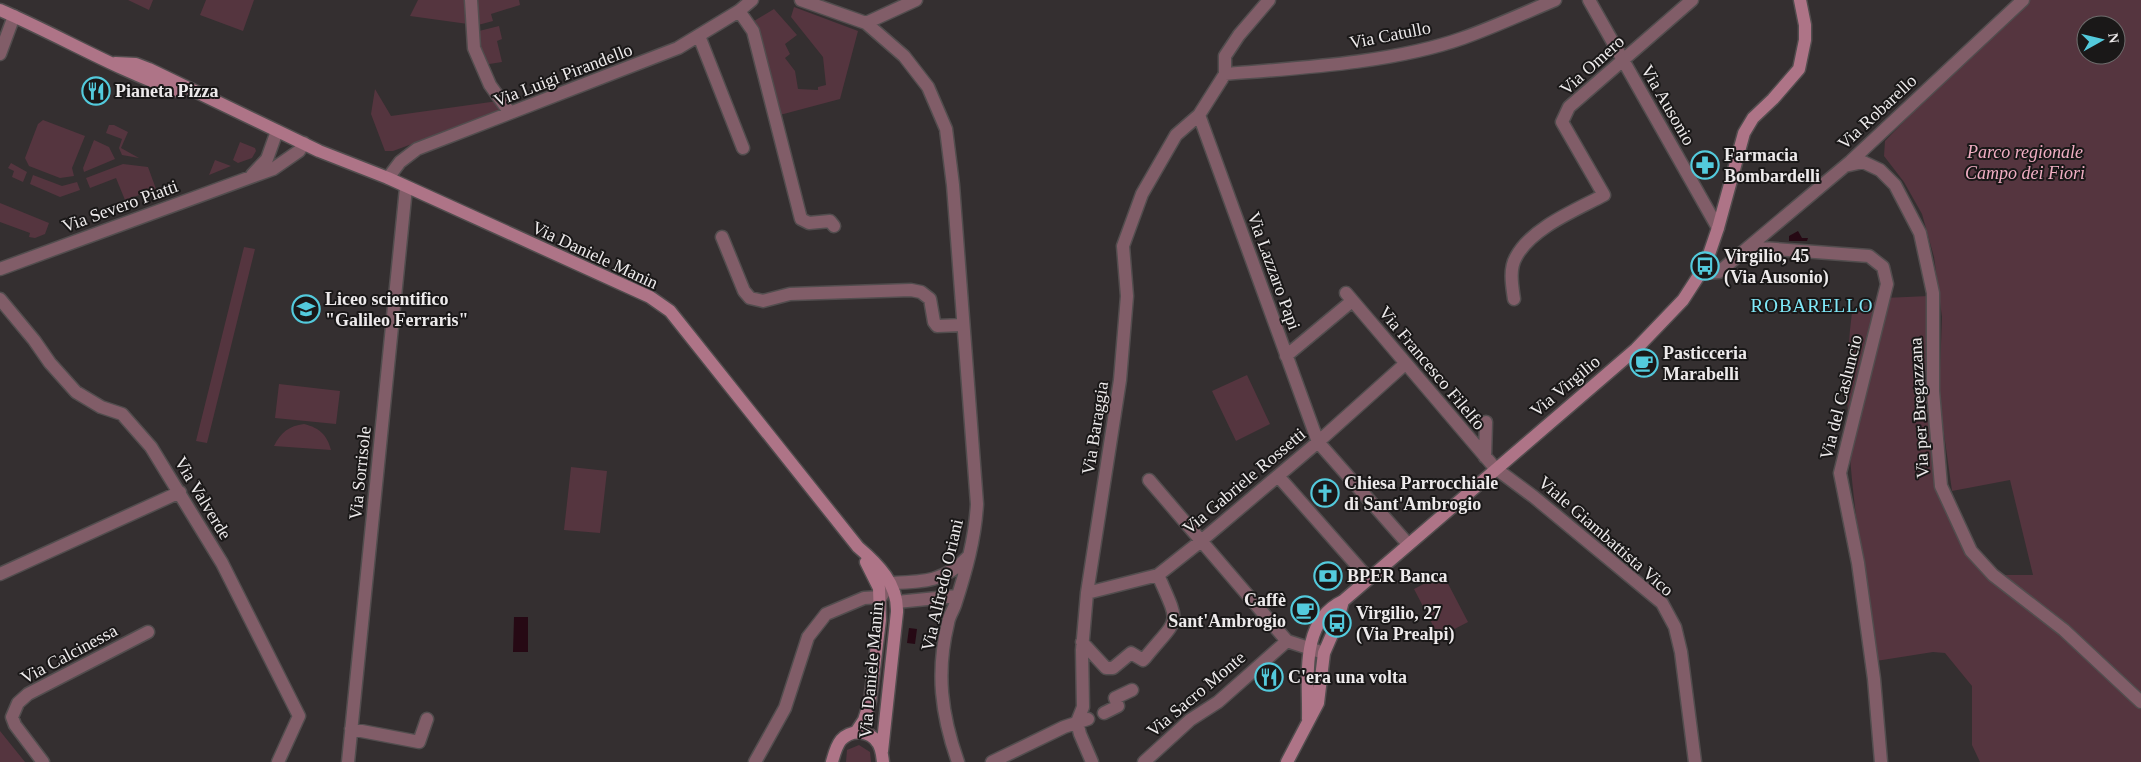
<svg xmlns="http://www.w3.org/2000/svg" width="2141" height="762" font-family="'Times New Roman',serif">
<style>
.green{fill:#55353f;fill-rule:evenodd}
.water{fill:#260914}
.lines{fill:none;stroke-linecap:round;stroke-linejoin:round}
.street-casing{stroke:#524d4e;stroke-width:15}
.secondary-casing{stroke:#524d4e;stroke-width:15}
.street{stroke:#815d68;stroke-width:12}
.secondary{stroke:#ae7487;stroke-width:12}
.labels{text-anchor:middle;stroke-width:4;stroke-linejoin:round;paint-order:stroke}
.street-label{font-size:18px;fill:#edeaeb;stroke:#1a1818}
.poi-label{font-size:18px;font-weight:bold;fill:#edeaeb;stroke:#1a1818;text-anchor:start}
.park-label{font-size:18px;font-style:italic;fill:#f0aec3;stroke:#1a1818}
.neighbourhood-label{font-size:19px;letter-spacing:1px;fill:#80e9f9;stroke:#1a1818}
</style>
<rect width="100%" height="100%" fill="#342f30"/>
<path class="green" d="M128 0H153L149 10Z
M206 0H254L243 31 200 15Z
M418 0H467L468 24 410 16Z
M473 0H519L520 5 491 14 493 21 478 25Z
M2022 0H2141V762H1980L1972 745V686L1945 653 1933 652 1876 661C1861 546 1837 428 1852 312L1884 298 1929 296 1926 389 1935 488 1967 537 2003 575H2033L2010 480 1952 491 1939 398 1942 317 1934 257 1922 214 1904 182 1884 156 1885 141ZM2086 25H2116V55H2086Z
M794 7 858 31 840 99 776 116 754 21 774 9 797 35 785 44 790 54 785 58 795 71 798 89 818 90V87L826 85 823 57 791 17Z
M499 26 502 39 497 41 502 62 483 65 476 34 479 31Z
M375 89 391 116 498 101 501 111 393 151H385L371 114Z
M43 120 85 136 72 168 74 176 60 178 29 166 25 158 38 124Z
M109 125H114L128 132 121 148 139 158 122 155 119 148 122 139 106 133Z
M94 140 109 147 115 159 84 172 83 168Z
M240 142 255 148 256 151 252 158 238 163 233 160Z
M215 160 231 166 209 175Z
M11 163 27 172 23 182 12 177 14 171 8 168Z
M123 164 148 167 156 189 125 200 116 178 90 188 86 178Z
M33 175 62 186 77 182 80 190 60 197 30 184Z
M0 203 49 223 45 234 35 238 29 237 30 233 0 222Z
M244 247 255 249 207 443 196 441Z
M1247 375 1270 424 1236 441 1212 391Z
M279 384 340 391 336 424 275 418Z
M304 424C320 428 327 435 331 450L274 446C281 432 289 426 304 424Z
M571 467 607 471 600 533 564 530Z
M1443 574 1468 622 1439 637 1414 589Z
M0 731 25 762H0Z
M859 745 870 752 871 762H846L847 750Z"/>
<path class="water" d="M1798 231 1802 238H1808L1807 241H1789V236Z
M514 617H528V652H513Z
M909 628 917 629 915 644 907 643Z"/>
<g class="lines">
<g class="street-casing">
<path id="street" d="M471 0 474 48 490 85 510 113
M801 0 866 23 904 56 928 87 946 129 953 185 977 504C975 539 966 571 955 605 953 611 949 616 948 623 936 672 941 714 958 762
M1269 0 1239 35 1225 56V74L1199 115 1318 442 1408 544
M1589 0 1718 228
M739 11 753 31 801 219 809 223 830 221 834 226
M866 23 916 0
M699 36 743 148
M0 54 14 16
M1225 74C1299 68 1393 63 1463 38 1494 27 1524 13 1555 0
M1845 166 1863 162 1880 170 1895 185 1920 233 1933 293V391L1941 486 1971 551 1993 575 2064 630 2141 702
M252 175 267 159 277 131
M388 178 400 162 417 149 678 48 739 11 752 0
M722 237 744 291 750 298 763 301 790 294 911 290 921 292 930 299 934 322 937 326 963 325
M1749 247 1869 256 1883 267 1887 284 1840 473 1858 563 1874 679 1881 762
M0 269 273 169 299 151 304 143
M1702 273 1719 272 1851 161 2023 0
M1346 293 1495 468 1534 497 1662 603 1675 627 1681 652 1695 762
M0 299 34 340 50 363 76 392 101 407 122 414 151 447 222 563 299 716 278 762
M1514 299C1512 285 1509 269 1516 257 1531 228 1576 210 1604 195L1562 122 1569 107 1692 0
M1286 356 1352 301
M1485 457 1486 422
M1278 476 1368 578
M1149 480 1287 641
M0 574 180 492
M1087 593 1158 575 1201 541 1318 442 1405 364
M897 602 957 596
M1287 641 1324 653
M1082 642 1106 668H1113L1131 653 1143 660 1145 658C1180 615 1181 628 1158 575
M1104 713 1118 706 1115 698 1132 690
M351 729 419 742 427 719
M43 762 15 725 12 717 18 703 28 694 148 632
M348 762 406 188
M755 762 785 708 808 637 826 614 864 598 881 597 890 583C924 582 944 582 969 556
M992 762 1064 727 1088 719
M1092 762 1080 734 1077 722 1083 707 1082 650 1087 593 1120 380 1127 296 1123 246 1142 194 1176 135 1199 115
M1144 762 1190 720 1218 702 1287 641"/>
</g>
<g class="secondary-casing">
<path id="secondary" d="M0 10C60 36 117 70 178 91
M115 63 136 64 149 69 319 151 388 178 650 297 670 311 858 547C878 564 898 584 897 612L882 751
M1308 719C1309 678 1299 622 1343 601
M856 732 864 720 870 701 880 620 879 588 866 562
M832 762C834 755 836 746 841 740 851 729 870 730 878 743 882 749 882 755 883 762
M1287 762 1318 703 1324 653 1337 623 1343 601 1636 349 1683 300 1705 266 1718 228 1744 133 1753 118 1773 99 1799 69 1805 40V25L1800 0"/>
</g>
<use href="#street" class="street"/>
<use href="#secondary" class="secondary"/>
</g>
<defs>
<g id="restaurant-ring" transform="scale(1.4375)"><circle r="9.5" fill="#1a1818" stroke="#53cadc" stroke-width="1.5"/><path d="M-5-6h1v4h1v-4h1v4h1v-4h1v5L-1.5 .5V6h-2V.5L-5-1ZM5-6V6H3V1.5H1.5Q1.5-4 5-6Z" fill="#53cadc"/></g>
<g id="pharmacy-ring" transform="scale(1.4375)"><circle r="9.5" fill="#1a1818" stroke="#53cadc" stroke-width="1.5"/><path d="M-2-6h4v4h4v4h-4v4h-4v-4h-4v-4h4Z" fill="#53cadc"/></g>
<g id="bus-ring" transform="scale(1.4375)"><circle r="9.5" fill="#1a1818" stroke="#53cadc" stroke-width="1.5"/><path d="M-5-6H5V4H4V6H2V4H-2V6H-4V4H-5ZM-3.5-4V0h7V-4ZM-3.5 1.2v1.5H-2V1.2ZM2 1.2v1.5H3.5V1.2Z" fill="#53cadc"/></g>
<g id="school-ring" transform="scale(1.4375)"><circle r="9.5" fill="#1a1818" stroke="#53cadc" stroke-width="1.5"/><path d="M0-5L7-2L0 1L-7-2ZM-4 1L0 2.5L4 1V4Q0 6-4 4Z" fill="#53cadc"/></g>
<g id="cafe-ring" transform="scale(1.4375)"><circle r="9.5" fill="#1a1818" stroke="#53cadc" stroke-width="1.5"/><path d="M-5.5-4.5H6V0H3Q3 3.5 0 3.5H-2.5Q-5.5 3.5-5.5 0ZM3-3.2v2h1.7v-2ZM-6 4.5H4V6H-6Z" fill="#53cadc"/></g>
<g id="church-ring" transform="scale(1.4375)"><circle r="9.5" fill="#1a1818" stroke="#53cadc" stroke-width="1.5"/><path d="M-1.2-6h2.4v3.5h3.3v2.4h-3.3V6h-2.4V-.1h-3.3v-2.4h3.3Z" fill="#53cadc"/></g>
<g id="bank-ring" transform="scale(1.4375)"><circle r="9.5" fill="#1a1818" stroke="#53cadc" stroke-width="1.5"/><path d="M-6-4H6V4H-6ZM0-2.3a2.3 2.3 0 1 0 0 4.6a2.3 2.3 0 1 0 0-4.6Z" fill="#53cadc"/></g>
</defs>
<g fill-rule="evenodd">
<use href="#restaurant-ring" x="96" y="91"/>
<use href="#pharmacy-ring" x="1705" y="165"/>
<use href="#bus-ring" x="1705" y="266"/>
<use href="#school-ring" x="306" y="309"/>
<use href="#cafe-ring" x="1644" y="363"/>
<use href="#church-ring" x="1325" y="493"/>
<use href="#bank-ring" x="1328" y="576"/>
<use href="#cafe-ring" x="1305" y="610"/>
<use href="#bus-ring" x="1337" y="623"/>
<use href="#restaurant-ring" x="1269" y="677"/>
</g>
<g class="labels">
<g class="street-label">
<text transform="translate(1390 35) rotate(-11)" y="6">Via Catullo</text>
<text transform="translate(1592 65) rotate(-42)" y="6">Via Omero</text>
<text transform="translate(563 75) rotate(-21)" y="6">Via Luigi Pirandello</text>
<text transform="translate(1668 105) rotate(60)" y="6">Via Ausonio</text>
<text transform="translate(1877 112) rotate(-43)" y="6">Via Robarello</text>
<text transform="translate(120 206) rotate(-20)" y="6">Via Severo Piatti</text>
<text transform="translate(595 255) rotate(25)" y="6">Via Daniele Manin</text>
<text transform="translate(1274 271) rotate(70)" y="6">Via Lazzaro Papi</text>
<text transform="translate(1432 368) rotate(50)" y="6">Via Francesco Filelfo</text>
<text transform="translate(1565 386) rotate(-40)" y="6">Via Virgilio</text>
<text transform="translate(1841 397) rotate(-76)" y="6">Via del Casluncio</text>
<text transform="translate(1919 408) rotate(-93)" y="6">Via per Bregazzana</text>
<text transform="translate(1095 428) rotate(-81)" y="6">Via Baraggia</text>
<text transform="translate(360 473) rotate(-84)" y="6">Via Sorrisole</text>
<text transform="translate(1244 481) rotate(-40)" y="6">Via Gabriele Rossetti</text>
<text transform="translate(203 498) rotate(59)" y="6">Via Valverde</text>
<text transform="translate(1606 536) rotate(41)" y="6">Viale Giambattista Vico</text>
<text transform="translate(942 585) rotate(-77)" y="6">Via Alfredo Oriani</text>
<text transform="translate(69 654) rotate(-28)" y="6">Via Calcinessa</text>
<text transform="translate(871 670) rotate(-85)" y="6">Via Daniele Manin</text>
<text transform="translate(1196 694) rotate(-40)" y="6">Via Sacro Monte</text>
</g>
<g class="poi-label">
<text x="115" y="97">Pianeta Pizza</text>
<text x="1724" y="161">Farmacia<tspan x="1724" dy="21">Bombardelli</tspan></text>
<text x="1724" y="262">Virgilio, 45<tspan x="1724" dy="21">(Via Ausonio)</tspan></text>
<text x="325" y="305">Liceo scientifico<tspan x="325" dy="21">"Galileo Ferraris"</tspan></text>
<text x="1663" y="359">Pasticceria<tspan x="1663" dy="21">Marabelli</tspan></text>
<text x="1344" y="489">Chiesa Parrocchiale<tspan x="1344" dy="21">di Sant'Ambrogio</tspan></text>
<text x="1347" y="582">BPER Banca</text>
<text x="1286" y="606" text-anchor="end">Caffè<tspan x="1286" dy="21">Sant'Ambrogio</tspan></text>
<text x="1356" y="619">Virgilio, 27<tspan x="1356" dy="21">(Via Prealpi)</tspan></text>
<text x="1288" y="683">C'era una volta</text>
</g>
<g class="park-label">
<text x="2025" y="158">Parco regionale<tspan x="2025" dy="21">Campo dei Fiori</tspan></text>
</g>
<g class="neighbourhood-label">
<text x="1812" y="312">ROBARELLO</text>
</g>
</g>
<g transform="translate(2101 40) rotate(82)"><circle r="24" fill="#1a1818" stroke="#6e6c6c"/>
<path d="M0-4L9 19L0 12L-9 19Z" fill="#53cadc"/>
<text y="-8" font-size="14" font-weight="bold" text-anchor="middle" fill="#edeaeb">N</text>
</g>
</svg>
